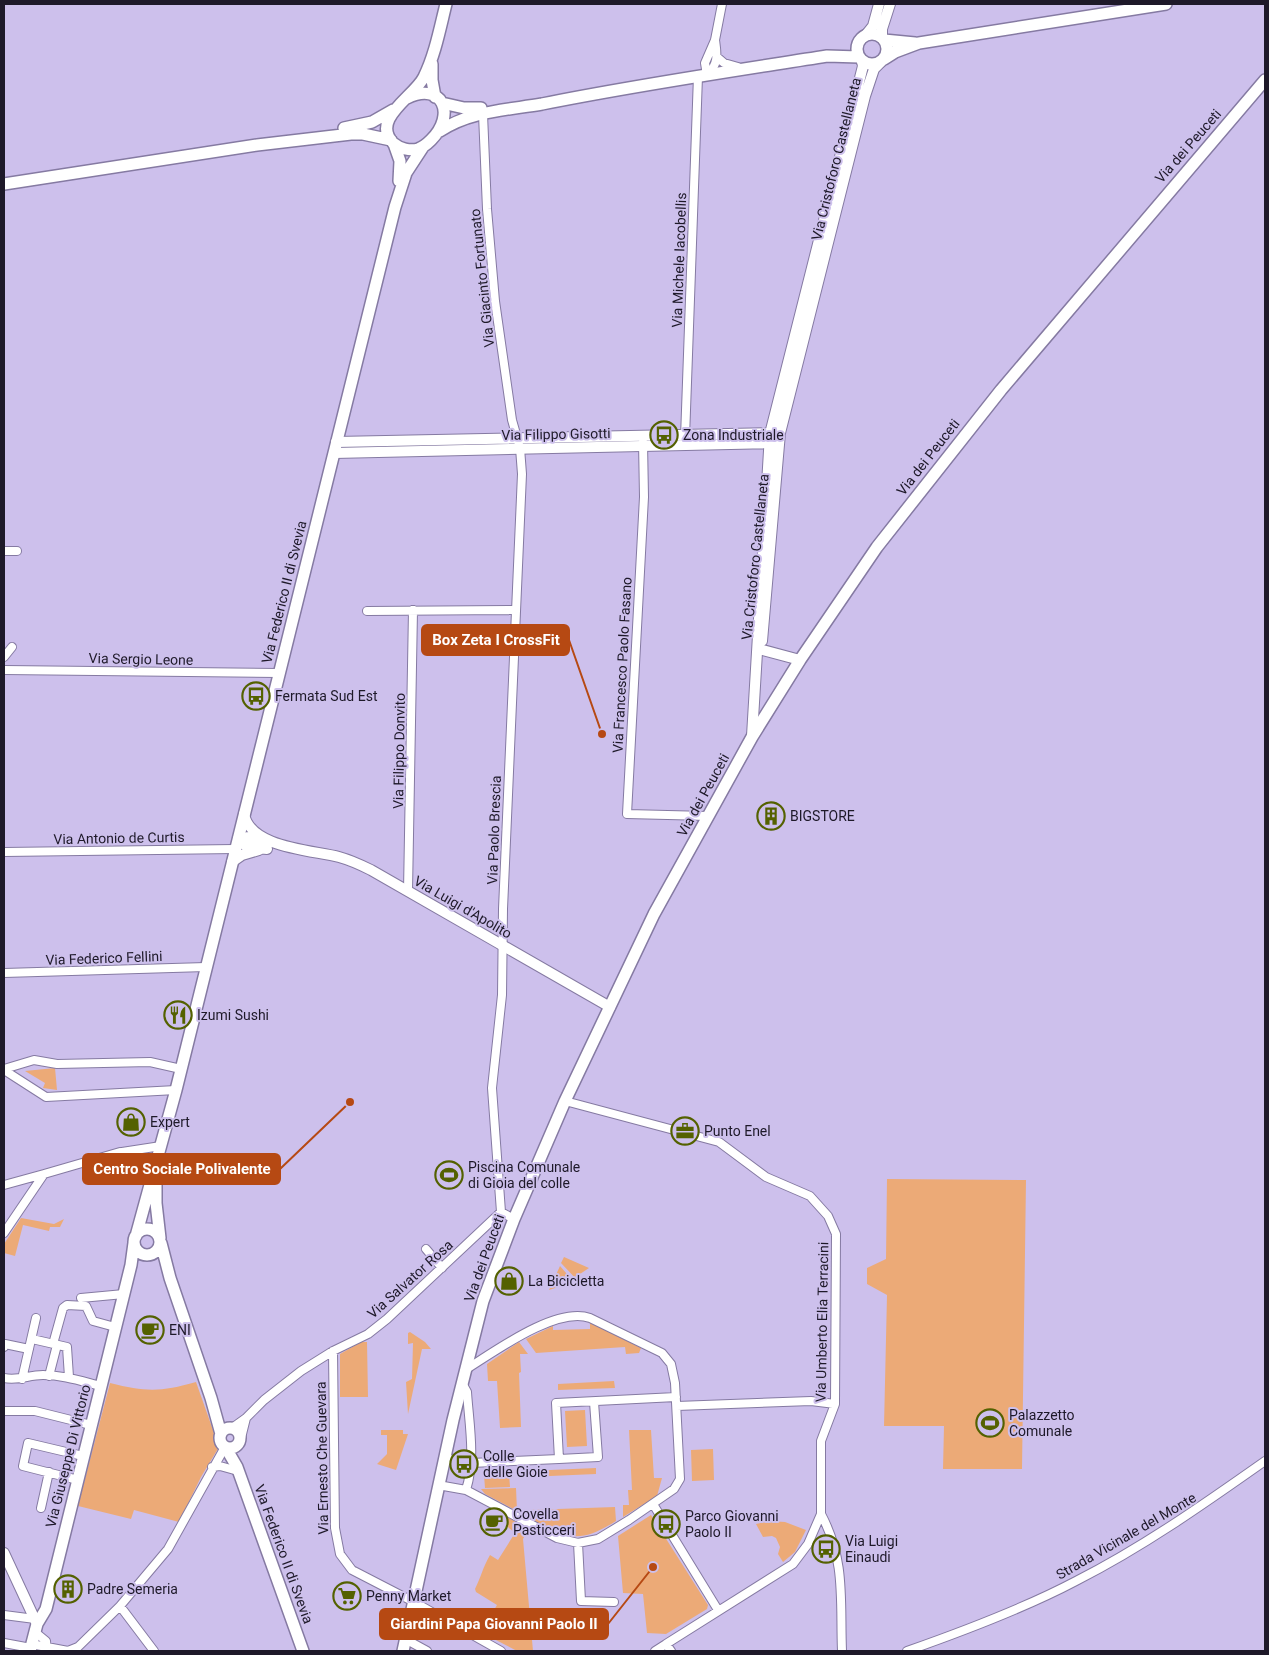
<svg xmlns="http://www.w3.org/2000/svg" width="1269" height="1655" font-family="Roboto,sans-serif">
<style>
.green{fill:#ecaa77}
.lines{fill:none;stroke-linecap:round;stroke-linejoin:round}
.minor-casing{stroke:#857aa2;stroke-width:10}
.tertiary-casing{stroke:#857aa2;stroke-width:12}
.secondary-casing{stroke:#857aa2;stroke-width:14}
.minor{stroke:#fff;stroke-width:8}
.tertiary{stroke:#fff;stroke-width:10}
.secondary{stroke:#fff;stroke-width:11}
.labels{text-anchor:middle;stroke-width:4;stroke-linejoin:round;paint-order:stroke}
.street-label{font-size:14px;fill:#1e1929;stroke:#cdc0ec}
.poi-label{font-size:14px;fill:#1e1929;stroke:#cdc0ec;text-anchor:start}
.leader{fill:none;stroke:#b64913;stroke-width:2}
.callout-dot{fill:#b64913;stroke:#cdc0ec;stroke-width:2}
.callout{fill:#b64913;stroke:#b64913;stroke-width:2}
.callout-label{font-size:15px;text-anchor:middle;font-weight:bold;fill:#fff}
</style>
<rect width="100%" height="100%" fill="#cdc0ec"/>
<path class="green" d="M55 1068 57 1090 43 1088 45 1083 25 1071Z
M887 1179 1026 1180 1022 1469H943L944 1426H884L887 1295 867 1284V1268L886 1259Z
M21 1218 54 1224 64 1219 60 1227H50L49 1231 23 1225 15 1256 4 1253V1244Z
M564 1257 589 1268 580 1274 577 1280 561 1263Z
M560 1266 574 1282 549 1290Z
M590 1322 641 1348 639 1353 626 1354 625 1347 536 1353 526 1339 553 1326V1330L590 1329Z
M410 1332 425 1342 431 1349H422L408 1414 406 1382 412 1379 413 1343 408 1344V1333Z
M361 1342H367L368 1397H340V1354Z
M519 1342 528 1354H520L521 1372 519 1373 521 1427 500 1428 497 1381H488L487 1364Z
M614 1381 615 1388 558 1390V1384Z
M196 1382 219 1447 201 1477 179 1522 134 1510 131 1519 78 1506 110 1383C146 1392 161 1392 196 1382Z
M585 1410 587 1446 567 1447 565 1411Z
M381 1430H403V1434H408L396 1470 377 1464 387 1454V1435H381Z
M629 1430H651L654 1478H662L657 1496 623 1517V1505H629L628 1490H632Z
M713 1449 714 1480 692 1481 691 1450Z
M596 1468V1474L527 1477V1471Z
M509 1474 510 1487 485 1488 484 1475Z
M516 1488 517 1511 485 1494 481 1489Z
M615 1507 616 1521C576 1546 568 1537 528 1518V1510Z
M500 1513 528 1529 523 1539 533 1651H517L492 1638 494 1631 487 1622 497 1605 476 1592 475 1589C481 1577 483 1567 490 1555L498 1560 515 1533 497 1518Z
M651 1515 708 1605 707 1609 666 1634 647 1633 643 1594 623 1593 618 1536Z
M769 1521 785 1522 806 1530 795 1552 783 1562 778 1554 780 1547 776 1538 772 1536 763 1537 756 1524Z"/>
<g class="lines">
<g class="minor-casing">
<path id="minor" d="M715 40C717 54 719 64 707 75L705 63 715 40 722 4
M717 57 724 63 738 67
M483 114 487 209 495 301 512 420 520 448 522 474 503 909 502 995 492 1088 501 1212
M685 438 698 76
M643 442 644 497 627 814 708 816
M4 551H17
M367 611 516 610
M4 657 12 647
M4 670 279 673
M4 852 235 849
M408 891 413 610
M4 973 206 967
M4 1069 34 1060 57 1064 150 1062 181 1069
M4 1070 46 1097 176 1090
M565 1101 719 1142 766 1177 810 1196 828 1216 836 1234 835 1404 821 1441V1514L808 1544 793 1564 666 1644
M122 1152 161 1146
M4 1185 44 1174
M4 1233 44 1174 120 1152 141 1160 153 1172
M426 1249 442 1268
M81 1298 124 1294
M32 1339 67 1347 69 1377
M53 1344 63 1308 67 1305 86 1306 93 1321 115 1327
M4 1347 5 1344 29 1349
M333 1351 335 1528 340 1554 352 1570 414 1602 501 1651
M49 1376 57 1345
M4 1378C19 1381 28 1375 43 1375 63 1375 81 1381 101 1386
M22 1379 36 1318
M462 1383 467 1392C469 1423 476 1459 466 1490
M594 1402 598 1457 559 1459 556 1403 676 1397
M677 1406 811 1401 835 1404
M4 1411H35L91 1425
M232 1428 246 1418
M241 1438 246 1418 264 1400 301 1371 333 1351 368 1334 387 1319 501 1212 514 1219
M444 1460 470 1458
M471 1463 559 1459
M212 1467 220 1466 238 1471
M78 1480 23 1466 28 1443 83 1456
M438 1485 466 1490 557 1538 578 1543 598 1539 629 1520 674 1489 680 1479 675 1383 671 1364 662 1353 590 1318C556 1306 494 1352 465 1370
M653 1504 718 1610
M41 1508 49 1472
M821 1514C846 1561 840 1600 842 1651
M578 1543 581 1601 614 1602
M120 1606 154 1651
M4 1615 35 1619
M35 1632 46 1641 47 1651
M405 1639 427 1651
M4 1643 31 1648
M31 1644 68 1651 78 1647 120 1606 168 1549 225 1447
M655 1651 666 1644 671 1651
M907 1651C964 1631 1023 1609 1076 1581 1143 1547 1204 1504 1265 1461"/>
</g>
<g class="tertiary-casing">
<path id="tertiary" d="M865 36 873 26 879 4
M882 38V29L890 4
M336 442 777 433
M334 453 775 443
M762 641 780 433 865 96 874 69 881 62
M759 649 800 660
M752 736 770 434 863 66 862 61
M244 814C250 848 312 850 339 857 350 860 361 865 371 870L610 1007
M265 842 249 837 238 839 247 847 267 849
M232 862 242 855 259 850
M4 1553 37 1624"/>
</g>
<g class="secondary-casing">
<path id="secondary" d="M857 49a15 15 0 1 1 30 0a15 15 0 1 1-30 0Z
M884 40 915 43
M884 59 895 52 919 43 1166 4
M432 64V80L435 97
M407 98C442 81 457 114 431 140 427 144 424 147 418 149 410 151 400 149 393 143 370 119 415 96 424 77 435 55 440 28 446 4
M442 103 464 108H481
M344 128 372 122 393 110
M440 131C470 111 507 110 542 104 636 85 732 71 827 56L859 57
M394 144 400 161 399 181
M4 184 257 145 351 134H363L391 140
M156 1175V1203L160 1238
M134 1242a13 13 0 1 1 26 0a13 13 0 1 1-26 0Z
M136 1236 176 1090 395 207 406 173 423 147
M161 1243 170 1278 211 1398 221 1434
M220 1438a10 10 0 1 1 20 0a10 10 0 1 1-20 0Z
M226 1448 237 1467 303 1651
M30 1651 37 1624 46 1609 131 1265 134 1243
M403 1651 453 1420 483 1301 514 1219 565 1101 654 914 752 737 800 660 877 547 1001 390 1265 80"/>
</g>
<use href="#minor" class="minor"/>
<use href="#tertiary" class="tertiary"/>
<use href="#secondary" class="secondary"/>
</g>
<defs>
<g id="bus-ring" transform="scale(1.4375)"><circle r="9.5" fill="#cdc0ec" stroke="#546100" stroke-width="1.5"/><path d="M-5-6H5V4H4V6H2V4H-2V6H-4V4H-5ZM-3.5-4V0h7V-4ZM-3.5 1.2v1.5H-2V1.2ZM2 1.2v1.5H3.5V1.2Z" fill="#546100"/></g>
<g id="building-ring" transform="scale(1.4375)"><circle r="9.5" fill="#cdc0ec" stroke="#546100" stroke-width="1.5"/><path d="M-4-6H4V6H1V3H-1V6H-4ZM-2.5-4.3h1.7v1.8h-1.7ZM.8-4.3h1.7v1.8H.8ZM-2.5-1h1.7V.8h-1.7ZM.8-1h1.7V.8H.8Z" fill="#546100"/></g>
<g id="restaurant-ring" transform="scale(1.4375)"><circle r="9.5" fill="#cdc0ec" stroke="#546100" stroke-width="1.5"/><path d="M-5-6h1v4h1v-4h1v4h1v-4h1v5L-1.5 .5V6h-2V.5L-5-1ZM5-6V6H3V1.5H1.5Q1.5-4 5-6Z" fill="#546100"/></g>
<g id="shop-ring" transform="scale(1.4375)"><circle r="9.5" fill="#cdc0ec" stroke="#546100" stroke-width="1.5"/><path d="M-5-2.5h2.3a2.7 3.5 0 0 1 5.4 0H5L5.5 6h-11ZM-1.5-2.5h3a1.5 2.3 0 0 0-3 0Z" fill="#546100"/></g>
<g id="office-ring" transform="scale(1.4375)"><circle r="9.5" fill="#cdc0ec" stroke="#546100" stroke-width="1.5"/><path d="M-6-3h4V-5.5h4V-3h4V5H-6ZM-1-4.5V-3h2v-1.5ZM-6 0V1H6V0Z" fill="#546100"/></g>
<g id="stadium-ring" transform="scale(1.4375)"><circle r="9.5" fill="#cdc0ec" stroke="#546100" stroke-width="1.5"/><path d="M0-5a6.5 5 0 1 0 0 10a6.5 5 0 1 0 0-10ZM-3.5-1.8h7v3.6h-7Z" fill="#546100"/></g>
<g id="cafe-ring" transform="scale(1.4375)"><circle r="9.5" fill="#cdc0ec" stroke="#546100" stroke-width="1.5"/><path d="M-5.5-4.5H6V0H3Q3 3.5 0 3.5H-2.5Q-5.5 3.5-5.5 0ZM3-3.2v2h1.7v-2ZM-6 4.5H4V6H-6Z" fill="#546100"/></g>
<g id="supermarket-ring" transform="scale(1.4375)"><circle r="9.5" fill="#cdc0ec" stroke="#546100" stroke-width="1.5"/><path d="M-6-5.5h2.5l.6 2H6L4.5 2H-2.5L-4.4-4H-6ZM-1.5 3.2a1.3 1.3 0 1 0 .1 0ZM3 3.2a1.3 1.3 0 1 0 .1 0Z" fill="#546100"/></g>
</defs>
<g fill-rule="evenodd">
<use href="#bus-ring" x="664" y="435"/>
<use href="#bus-ring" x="256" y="696"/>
<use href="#building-ring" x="771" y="816"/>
<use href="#restaurant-ring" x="178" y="1015"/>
<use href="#shop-ring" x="131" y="1122"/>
<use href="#office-ring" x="685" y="1131"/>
<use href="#stadium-ring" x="449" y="1175"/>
<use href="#shop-ring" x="509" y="1281"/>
<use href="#cafe-ring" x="150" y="1330"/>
<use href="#stadium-ring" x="990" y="1423"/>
<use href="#bus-ring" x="464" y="1464"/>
<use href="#cafe-ring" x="494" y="1522"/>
<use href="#bus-ring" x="666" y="1524"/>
<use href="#bus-ring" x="826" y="1549"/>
<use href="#building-ring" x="68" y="1589"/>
<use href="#supermarket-ring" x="347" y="1596"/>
</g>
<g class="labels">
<g class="street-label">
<text transform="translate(1188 146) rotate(-49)" y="5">Via dei Peuceti</text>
<text transform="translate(836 159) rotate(-76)" y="5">Via Cristoforo Castellaneta</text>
<text transform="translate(679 260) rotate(-88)" y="5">Via Michele Iacobellis</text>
<text transform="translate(482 278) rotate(-96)" y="5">Via Giacinto Fortunato</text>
<text transform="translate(556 434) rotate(-1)" y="5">Via Filippo Gisotti</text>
<text transform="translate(928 457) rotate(-52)" y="5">Via dei Peuceti</text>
<text transform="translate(755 557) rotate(-84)" y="5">Via Cristoforo Castellaneta</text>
<text transform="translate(284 592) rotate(-76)" y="5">Via Federico II di Svevia</text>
<text transform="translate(141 659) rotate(1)" y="5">Via Sergio Leone</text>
<text transform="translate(622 665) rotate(-87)" y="5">Via Francesco Paolo Fasano</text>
<text transform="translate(399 751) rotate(-89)" y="5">Via Filippo Donvito</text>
<text transform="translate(703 795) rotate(-61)" y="5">Via dei Peuceti</text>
<text transform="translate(494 830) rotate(-88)" y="5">Via Paolo Brescia</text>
<text transform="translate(119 838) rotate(-1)" y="5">Via Antonio de Curtis</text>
<text transform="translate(463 907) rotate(30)" y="5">Via Luigi d'Apolito</text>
<text transform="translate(104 958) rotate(-2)" y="5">Via Federico Fellini</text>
<text transform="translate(484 1258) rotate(-70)" y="5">Via dei Peuceti</text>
<text transform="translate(410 1279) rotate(-42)" y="5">Via Salvator Rosa</text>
<text transform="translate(822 1322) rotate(-89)" y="5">Via Umberto Elia Terracini</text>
<text transform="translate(68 1456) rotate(-76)" y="5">Via Giuseppe Di Vittorio</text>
<text transform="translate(322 1458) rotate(-91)" y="5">Via Ernesto Che Guevara</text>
<text transform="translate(1126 1536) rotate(-30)" y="5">Strada Vicinale del Monte</text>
<text transform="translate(284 1554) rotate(70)" y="5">Via Federico II di Svevia</text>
</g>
<g class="poi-label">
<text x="683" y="440">Zona Industriale</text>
<text x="275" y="701">Fermata Sud Est</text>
<text x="790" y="821">BIGSTORE</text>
<text x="197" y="1020">Izumi Sushi</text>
<text x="150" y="1127">Expert</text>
<text x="704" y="1136">Punto Enel</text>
<text x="468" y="1172">Piscina Comunale<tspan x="468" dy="16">di Gioia del colle</tspan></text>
<text x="528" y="1286">La Bicicletta</text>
<text x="169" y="1335">ENI</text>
<text x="1009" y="1420">Palazzetto<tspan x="1009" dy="16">Comunale</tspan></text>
<text x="483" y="1461">Colle<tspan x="483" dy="16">delle Gioie</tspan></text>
<text x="513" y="1519">Covella<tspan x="513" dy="16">Pasticceri</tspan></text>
<text x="685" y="1521">Parco Giovanni<tspan x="685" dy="16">Paolo II</tspan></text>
<text x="845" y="1546">Via Luigi<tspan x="845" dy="16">Einaudi</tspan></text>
<text x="87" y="1594">Padre Semeria</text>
<text x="366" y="1601">Penny Market</text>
</g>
</g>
<path class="leader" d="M602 734L569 640M350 1102L280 1169M653 1567L608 1624"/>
<g class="callout-dot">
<circle cx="602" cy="734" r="5"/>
<circle cx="350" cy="1102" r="5"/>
<circle cx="653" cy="1567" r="5"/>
</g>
<g class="callout">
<rect x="422" y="625" width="147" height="30" rx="5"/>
<rect x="83" y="1154" width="197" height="30" rx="5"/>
<rect x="380" y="1609" width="228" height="30" rx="5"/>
</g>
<g class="callout-label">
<text x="496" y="645">Box Zeta I CrossFit</text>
<text x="182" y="1174">Centro Sociale Polivalente</text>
<text x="494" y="1629">Giardini Papa Giovanni Paolo II</text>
</g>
<rect width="1269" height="1655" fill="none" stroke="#1e1929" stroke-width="10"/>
</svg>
